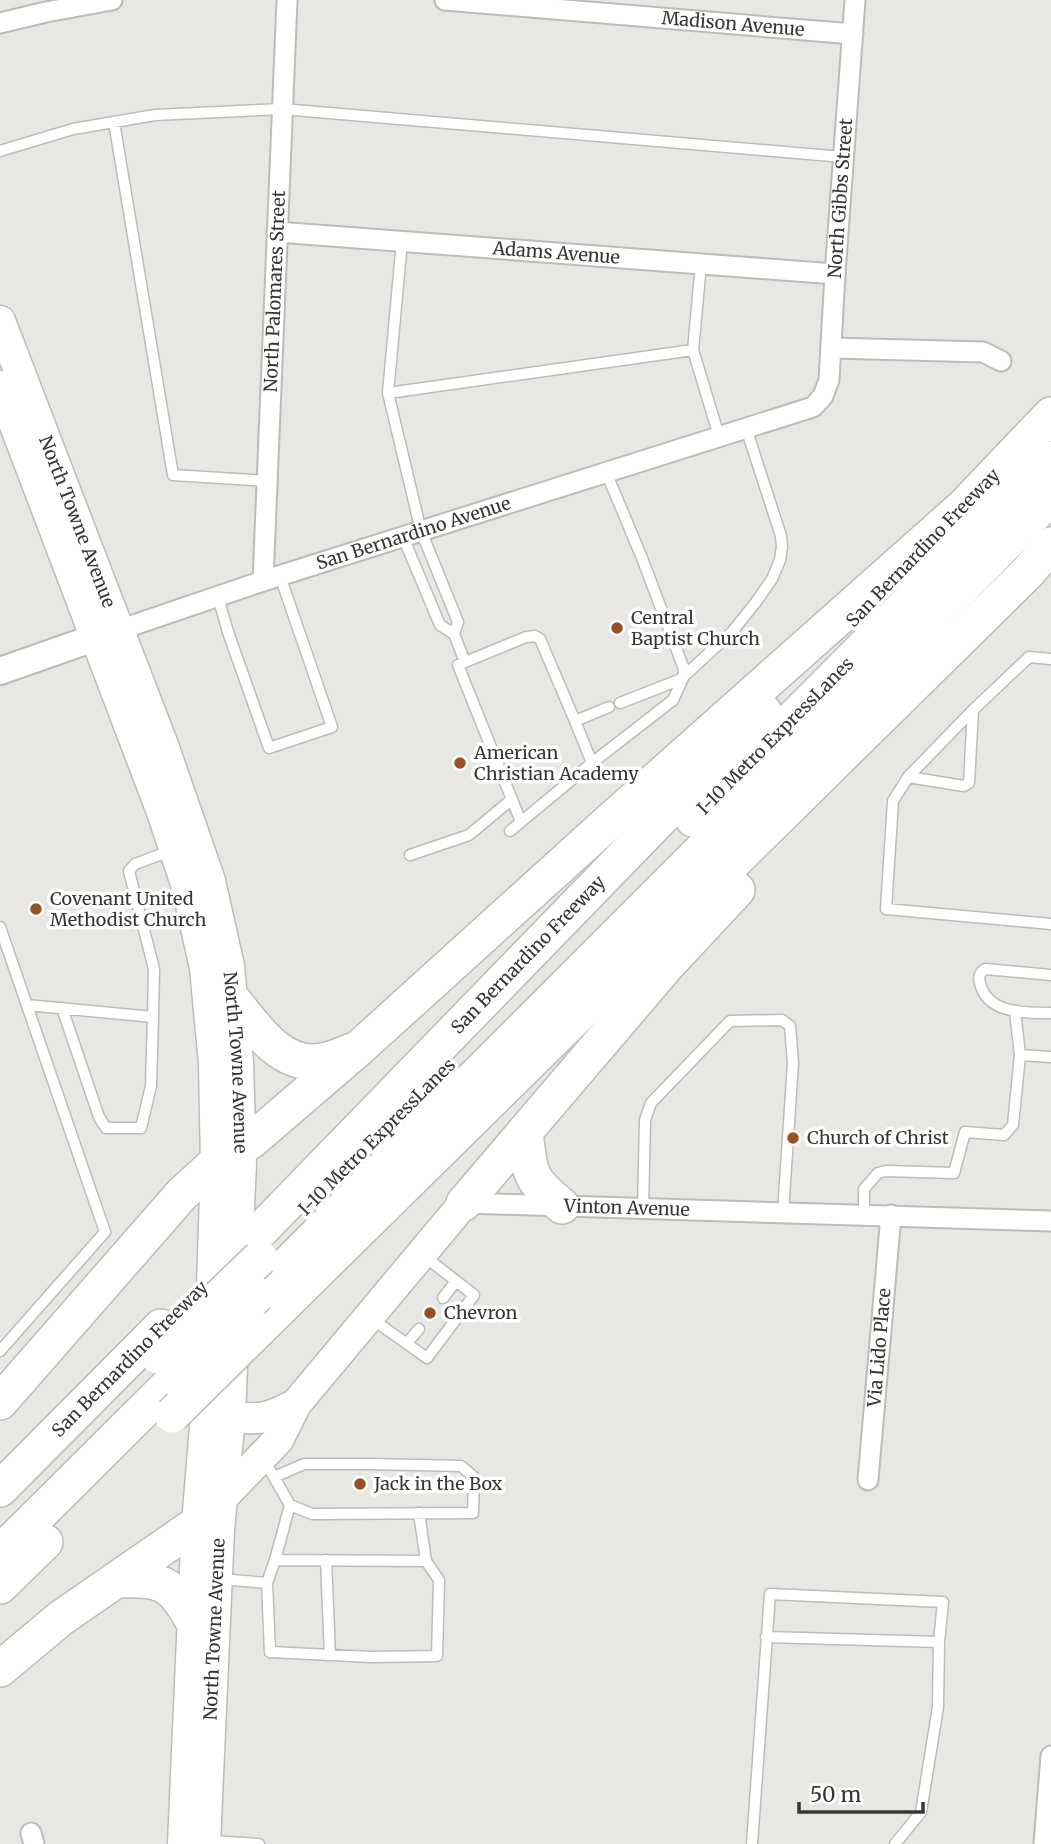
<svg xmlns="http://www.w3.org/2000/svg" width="1051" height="1844" font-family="Merriweather,serif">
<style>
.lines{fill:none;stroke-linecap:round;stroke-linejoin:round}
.service-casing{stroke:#bdbcb8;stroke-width:13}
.minor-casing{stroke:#bdbcb8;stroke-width:23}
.secondary-casing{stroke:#bdbcb8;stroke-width:30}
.primary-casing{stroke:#bdbcb8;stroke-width:33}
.motorway-casing{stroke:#bdbcb8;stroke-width:38}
.service{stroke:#fff;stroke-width:10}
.minor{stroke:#fff;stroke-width:19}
.secondary{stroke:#fff;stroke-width:26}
.primary{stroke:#fff;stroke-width:30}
.motorway{stroke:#fff;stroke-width:35}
.motorway-bridge-casing{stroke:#bdbcb8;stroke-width:38;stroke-linecap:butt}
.motorway-bridge{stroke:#fff;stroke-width:35}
.poi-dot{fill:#965224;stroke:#fff;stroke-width:2.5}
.labels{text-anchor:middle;stroke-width:7;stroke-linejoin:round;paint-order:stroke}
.street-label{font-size:18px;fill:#373635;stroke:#fff}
.poi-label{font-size:18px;fill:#373635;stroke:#fff;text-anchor:start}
</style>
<rect width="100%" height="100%" fill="#e9e7e3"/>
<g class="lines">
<g class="service-casing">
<path id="service" d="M114 122 173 475 267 481
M0 151 73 129 155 115 282 109 843 157
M402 241 388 393 421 531 458 622 454 634
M701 264 693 350 719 436
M388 393 693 350
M606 472 642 558 684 669V676L679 680 620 703
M403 537 440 625 454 634 465 662
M218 597 228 632 269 748 332 727 280 576
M1051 659 1029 657 973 710 969 783 964 786 908 777 893 801 886 909 1051 924
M592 763 673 700 684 676 732 632 756 602 772 579 780 560 782 547 781 536 746 428
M908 777 973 710
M521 822 458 665 526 637 535 636 540 639 575 721
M510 831 592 763 575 721 609 707
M410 855 469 835 512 799
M0 927 105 1232 0 1351
M1051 975 985 969C980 973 978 976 980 983 987 1014 1026 1013 1051 1013
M27 1005 153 1017 151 1086 141 1128H106L99 1117 62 1008
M1015 1011 1020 1055
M153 1017 154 969 129 871 135 864 173 850
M643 1208 645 1120 651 1103 730 1021 782 1020 790 1026 793 1063 783 1212
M864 1214V1189L878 1173 886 1171 954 1173 965 1132 1004 1135 1013 1125 1020 1055 1051 1057
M443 1298 456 1281
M372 1319 427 1358 474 1295 424 1256
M407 1343 419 1329
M264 1460 290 1505 312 1514 473 1513 474 1477 461 1466 371 1464H304L274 1477
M275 1560 426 1561
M326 1560 330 1655
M219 1579 267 1583 275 1560 290 1505
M267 1583 270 1652 371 1657 437 1656 439 1580 426 1561 419 1513
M766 1637 939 1642
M210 1841 259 1844
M752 1844 770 1594 943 1602 939 1642 938 1707 921 1812 895 1844"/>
</g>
<g class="minor-casing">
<g id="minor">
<path id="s1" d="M445 0 853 34"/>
<path d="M0 23 46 12 112 0"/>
<path id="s2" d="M277 232 835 274"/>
<path d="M831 348 983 352 1001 361"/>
<path id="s3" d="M263 581 287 0"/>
<path id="s4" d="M119 630 263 581 813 407 823 396 829 380 835 274 855 0"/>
<path id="s5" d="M464 1203 1051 1221"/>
<path id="s6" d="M868 1480 891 1215"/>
<path d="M31 1833 34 1844"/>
<path d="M1044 1844 1051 1756"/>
</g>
</g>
<g class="secondary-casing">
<path id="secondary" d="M0 671 114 631"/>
</g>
<g class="primary-casing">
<g id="primary">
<path id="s7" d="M0 321 164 748 210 881 229 966 238 1062 241 1164 235 1294"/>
<path d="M0 386 162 812 187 887 205 968 214 1063 216 1163 211 1319"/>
<path d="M230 1417C263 1420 267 1419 296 1404"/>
<path d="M217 1503 278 1440 296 1404 464 1203"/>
<path d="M183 1844 197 1524 206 1414 208 1401 209 1365"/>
<path id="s8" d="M205 1844 219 1529 230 1417 233 1341"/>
</g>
</g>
<g class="motorway-casing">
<g id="motorway">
<path d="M947 524 1051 415"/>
<path id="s9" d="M693 819 1051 459"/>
<path d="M232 999C253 1024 277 1063 314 1062 327 1062 340 1056 352 1051"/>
<path d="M525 1132C530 1174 528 1178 562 1206"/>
<path d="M464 1203 668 964 737 890"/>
<path id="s10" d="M260 1231 764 712"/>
<path d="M257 1295C521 1029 789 766 1051 497"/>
<path d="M258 1330 1028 572 1051 545"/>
<path d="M0 1402 182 1194 216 1163 251 1141 358 1049 611 820 962 508"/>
<path d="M0 1489 161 1327"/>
<path d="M0 1553 173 1381"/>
<path d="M117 1580C161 1578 172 1582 193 1621"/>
<path d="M0 1586 45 1542"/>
<path d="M0 1669 61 1618 197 1524"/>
</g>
</g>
<use href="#service" class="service"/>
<use href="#minor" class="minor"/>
<use href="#secondary" class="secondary"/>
<use href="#primary" class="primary"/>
<use href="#motorway" class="motorway"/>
<g class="motorway-bridge-casing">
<path id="motorway-bridge" d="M158 1356 260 1258
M175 1378 257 1295
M172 1415 258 1330"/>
</g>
<use href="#motorway-bridge" class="motorway-bridge"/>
</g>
<g class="poi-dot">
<circle cx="617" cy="628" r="7"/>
<circle cx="460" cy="763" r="7"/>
<circle cx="36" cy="909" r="7"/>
<circle cx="793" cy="1138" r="7"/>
<circle cx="430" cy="1313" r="7"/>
<circle cx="360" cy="1484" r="7"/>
</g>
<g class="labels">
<g class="street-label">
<text dy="6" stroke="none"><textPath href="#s1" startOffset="289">Madison Avenue</textPath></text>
<text dy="6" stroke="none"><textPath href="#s4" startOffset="943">North Gibbs Street</textPath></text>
<text dy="6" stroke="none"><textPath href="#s2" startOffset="280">Adams Avenue</textPath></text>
<text dy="6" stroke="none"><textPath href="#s3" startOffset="290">North Palomares Street</textPath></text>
<text dy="6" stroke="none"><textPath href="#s7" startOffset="215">North Towne Avenue</textPath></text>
<text dy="6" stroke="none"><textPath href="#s4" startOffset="310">San Bernardino Avenue</textPath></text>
<text transform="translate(923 548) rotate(-46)" y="6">San Bernardino Freeway</text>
<text dy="6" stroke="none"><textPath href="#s9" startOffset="117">I-10 Metro ExpressLanes</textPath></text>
<text dy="6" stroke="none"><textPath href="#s10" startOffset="385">San Bernardino Freeway</textPath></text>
<text dy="6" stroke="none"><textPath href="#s7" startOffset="782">North Towne Avenue</textPath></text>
<text transform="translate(377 1137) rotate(-45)" y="6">I-10 Metro ExpressLanes</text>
<text dy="6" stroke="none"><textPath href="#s5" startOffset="163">Vinton Avenue</textPath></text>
<text dy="6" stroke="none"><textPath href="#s6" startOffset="133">Via Lido Place</textPath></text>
<text transform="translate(130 1359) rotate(-45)" y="6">San Bernardino Freeway</text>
<text dy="6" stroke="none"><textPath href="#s8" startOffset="215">North Towne Avenue</textPath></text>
</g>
<g class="poi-label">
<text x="631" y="624">Central<tspan x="631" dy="21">Baptist Church</tspan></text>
<text x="474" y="759">American<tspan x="474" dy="21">Christian Academy</tspan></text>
<text x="50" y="905">Covenant United<tspan x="50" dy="21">Methodist Church</tspan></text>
<text x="807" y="1144">Church of Christ</text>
<text x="444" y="1319">Chevron</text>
<text x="374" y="1490">Jack in the Box</text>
</g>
</g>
<path d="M799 1802v10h124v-10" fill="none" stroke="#373635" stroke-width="3.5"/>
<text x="810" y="1802" font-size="21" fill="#373635" stroke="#ffffff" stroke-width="5" paint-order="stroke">50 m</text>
</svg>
